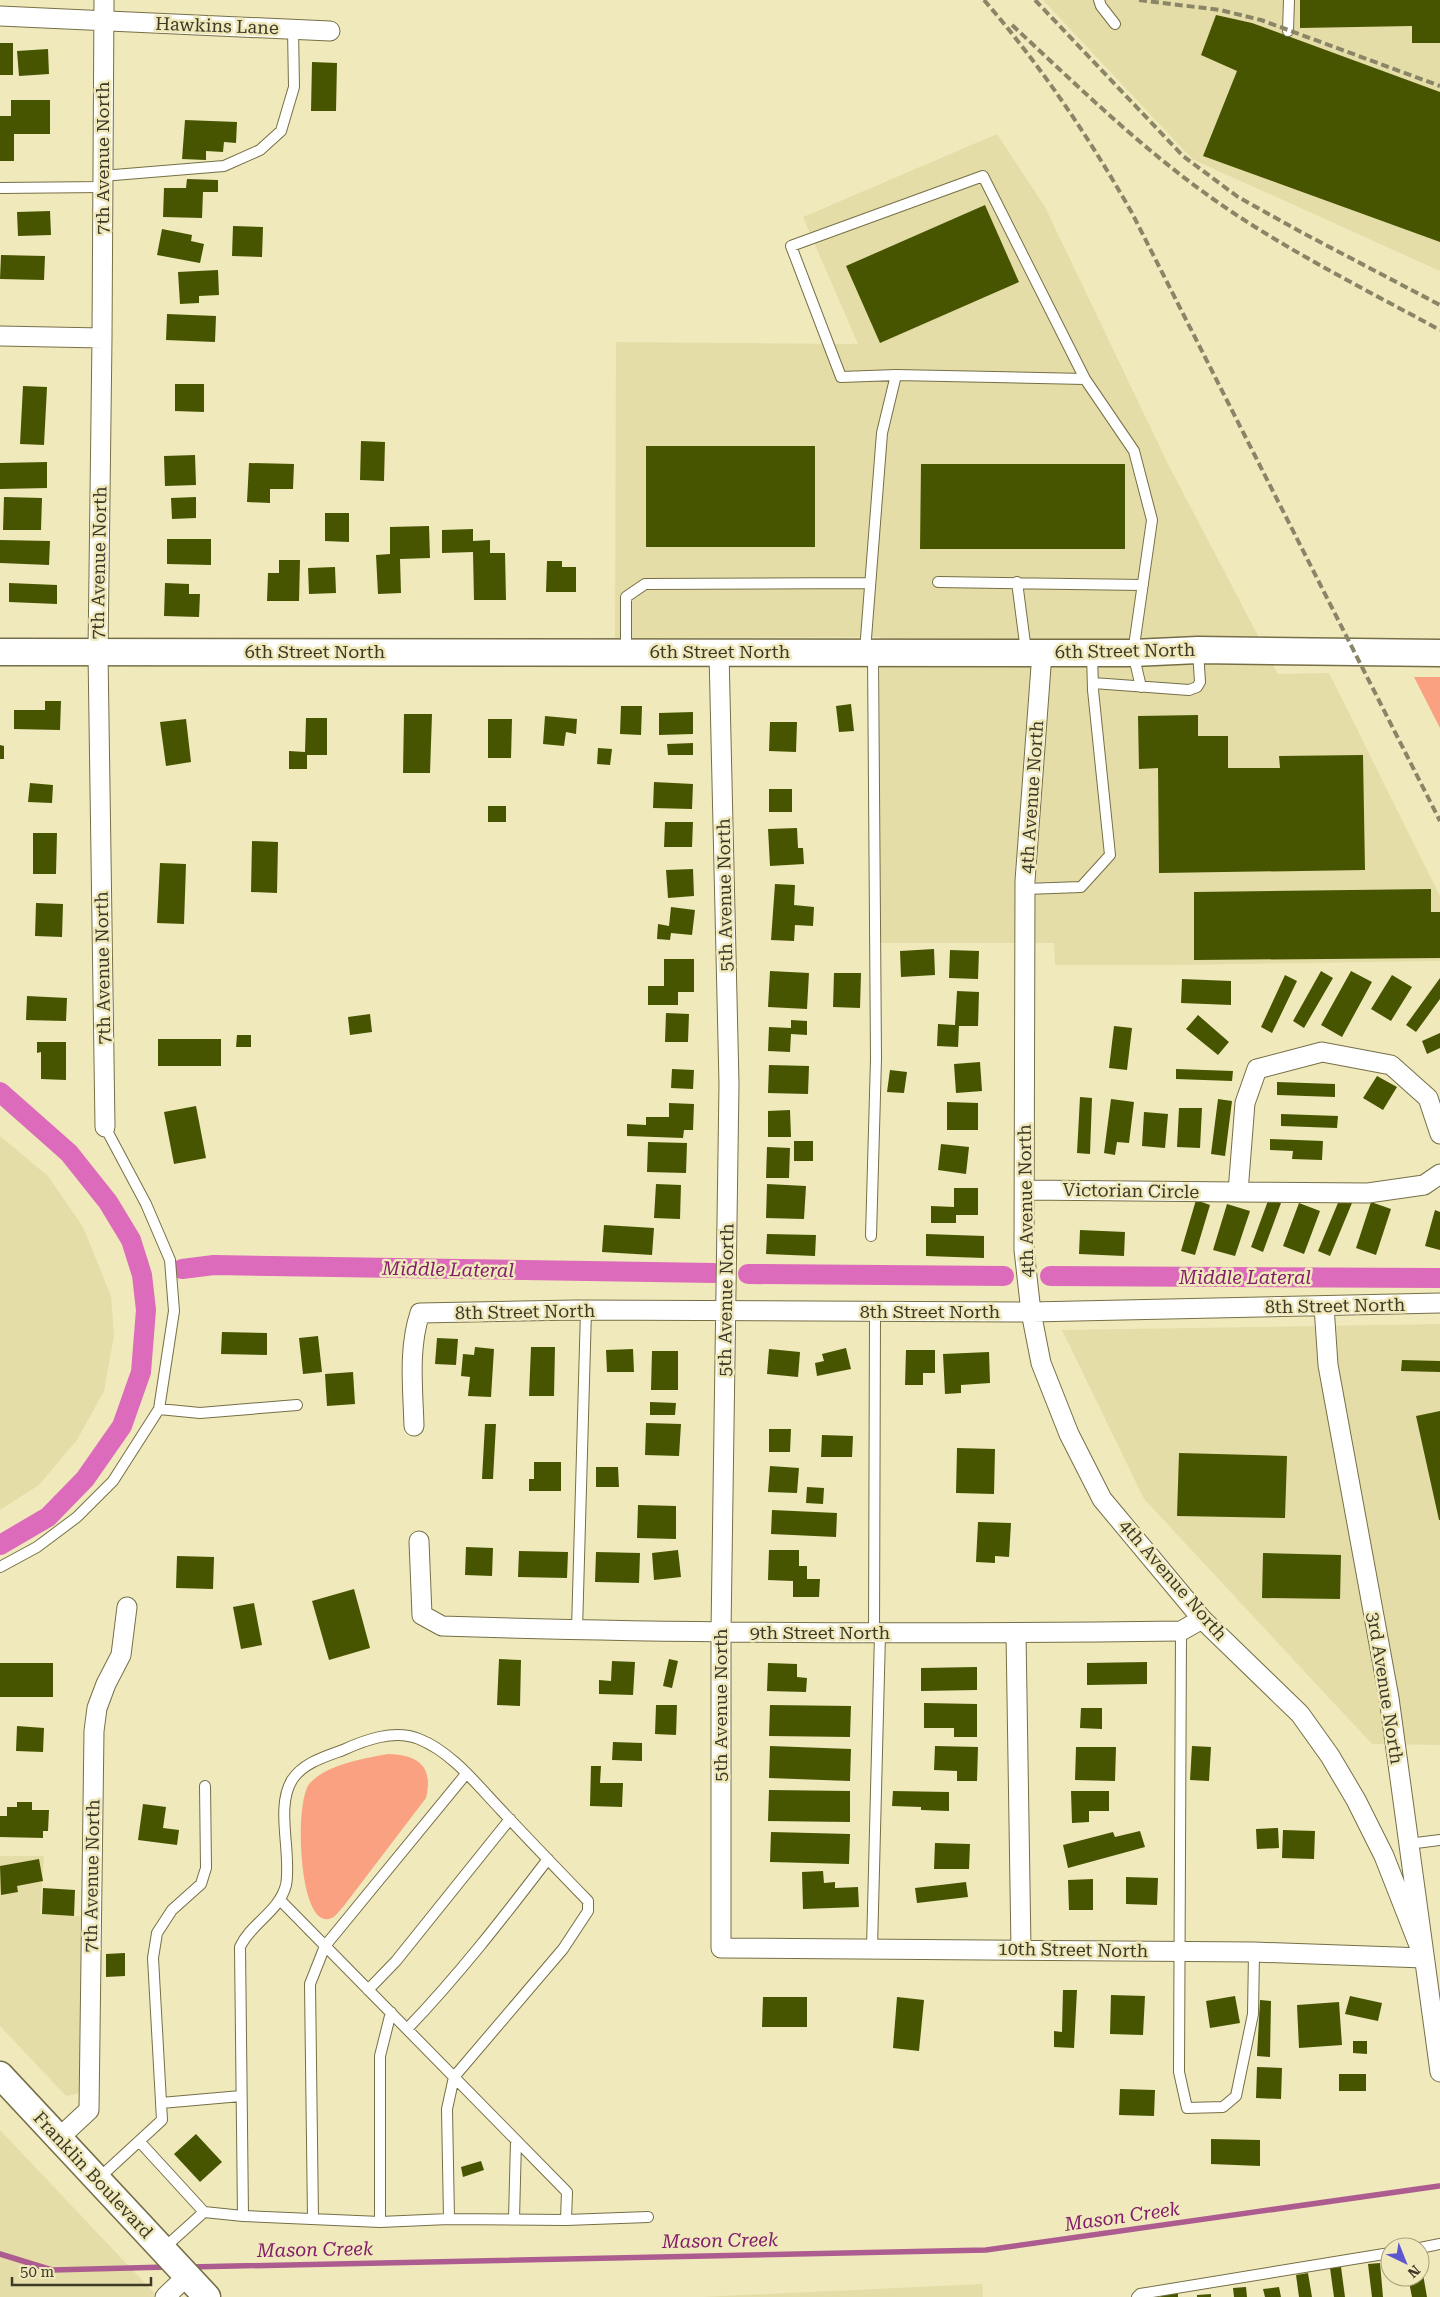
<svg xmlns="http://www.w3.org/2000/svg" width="1440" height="2297" font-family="'Roboto Serif',serif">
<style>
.built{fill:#e5dda8}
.green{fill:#faa181}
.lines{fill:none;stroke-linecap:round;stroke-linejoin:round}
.stream{stroke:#ad5c8f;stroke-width:5.5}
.canal{stroke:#dd6bbb;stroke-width:20}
.building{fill:#475500}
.lane-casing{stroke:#766f46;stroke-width:12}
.street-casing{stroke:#766f46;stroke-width:21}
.secondary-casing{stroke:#766f46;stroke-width:29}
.lane{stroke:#fff;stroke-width:10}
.street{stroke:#fff;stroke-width:19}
.secondary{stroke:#fff;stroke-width:26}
.rail{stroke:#8a8567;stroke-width:4;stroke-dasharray:8 4;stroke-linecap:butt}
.labels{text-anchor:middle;stroke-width:5;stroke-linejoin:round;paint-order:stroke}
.street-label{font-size:18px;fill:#3c3927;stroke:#f0e9bc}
.water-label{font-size:19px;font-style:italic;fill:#831d6a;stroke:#f0e9bc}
</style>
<rect width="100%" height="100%" fill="#f0e9bc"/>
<path class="built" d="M1043 0H1440V271L1192 159Z
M997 134 1045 207 1167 462 1278 674 1329 673 1440 896V961L1173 965H1055L1054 943H879L880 637 615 638 616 342 858 344 803 217Z
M0 1136 48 1176 83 1227 111 1296 114 1336 104 1391 77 1440 39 1485 0 1510Z
M1440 1324V1745L1372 1744 1144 1499 1062 1330Z
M0 1856H44L40 1914 81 1916V2093L66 2096 0 2026Z
M0 2130 158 2297H0Z
M982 2284 983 2297H702Z"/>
<path class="green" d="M1414 677H1440V728Z
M388 1754C417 1755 434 1765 426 1798L343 1907C339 1911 335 1918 329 1919 298 1926 294 1800 310 1783 326 1765 365 1758 388 1754Z"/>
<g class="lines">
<path class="stream" d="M0 2254 52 2270 168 2267
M190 2267 986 2250 1439 2186"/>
<path class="canal" d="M0 1092 69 1153 108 1202 131 1240 142 1275 146 1310 141 1372 122 1426 85 1479 48 1517 0 1545
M182 1269 214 1265 714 1273
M748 1274 1004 1276
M1050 1276 1440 1278"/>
</g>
<path class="building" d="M1300 0H1440V43H1412V26L1300 28Z
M1216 15 1252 23 1440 92V242L1203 156 1237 71 1201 55Z
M0 43H13V75H0Z
M48 49 49 74 19 76 17 51Z
M312 62 337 63 336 111H311Z
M11 100H50V134H14V161H0V116H11Z
M185 120 237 122 236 143 224 142 223 152 206 151V160L182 159Z
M187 179 218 180V192H203L202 218 163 217 164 188H186Z
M985 205 1019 282 880 343 846 266Z
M50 211 51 235 18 236 17 212Z
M233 226 263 227 262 257 232 256Z
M162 229 192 235 191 241 204 244 200 263 157 255Z
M1 255 45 256 44 280 0 279Z
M218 270 219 295 199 296V303L180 304 178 272Z
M167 314 216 316 215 342 166 340Z
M175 384H204V412L175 411Z
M23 386 47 387 44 445 20 444Z
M361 441 385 442 384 481 360 480Z
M646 446H815V547H646Z
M195 455 196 485 165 486 164 456Z
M47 462V488L0 489V463Z
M249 463 294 464 293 489H270V503L247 502Z
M921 464H1125V549H920Z
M4 497 42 498 41 530H3Z
M196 497V518L172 519 171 498Z
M325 513H349V542L325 541Z
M429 526 430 558 400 559 401 593 378 594 376 555 390 554V527Z
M473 529V541L490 540V553H505L506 600H474L473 552 442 553V530Z
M167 539H211V565L167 564Z
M0 540 50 541 49 565 0 563Z
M279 560H300L299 601H267L268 573H279Z
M547 561H562V567H576V592H546Z
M335 567 336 593 309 594 308 568Z
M9 583 57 585V604L9 602Z
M165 583 189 584V594H200L199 617 164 616Z
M45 701H61L60 730 14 729V710H45Z
M851 704 854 731 839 732 836 706Z
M621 706H642L641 735 620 734Z
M693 712V734L659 735V713Z
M404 714H432L430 773H403Z
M1198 715V736H1228V768H1280L1279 756 1363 755 1365 870 1159 873 1158 768 1139 769 1138 716Z
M545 716 577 719 576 734 566 732 564 746 543 744Z
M306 718H327V755H307V769H289V751L305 752Z
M186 719 191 762 166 766 160 722Z
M488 719H512L511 758H488Z
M770 722H797L796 752 769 751Z
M693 743V755H668L667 744Z
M0 745 4 746V759H0Z
M598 748 612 749 610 765 597 764Z
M654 782 693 784 692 809 653 808Z
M30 783 53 785 52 803 28 802Z
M769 789H792V812H769Z
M488 806H506V822H488Z
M665 822H693L692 847H664Z
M797 828 798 848H803L804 864 770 866 768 829Z
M33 833H57L56 874H33Z
M252 841 278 842 277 893 251 892Z
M160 863 186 864 184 924 157 923Z
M693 869 694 896 668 898 666 870Z
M775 884 795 885 794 905 814 907 813 926 795 925 794 941 771 940Z
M1431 889V912H1440V958L1194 960V892Z
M36 903 63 904 62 937 35 936Z
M671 907 695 910 692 935 671 933 670 940 657 939 658 924 669 926Z
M934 949 935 975 901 977 900 951Z
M950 950 979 951 978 979 949 978Z
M664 959H694V992H678V1005H648V986H664Z
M770 971 809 973 807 1009 768 1007Z
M1321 971 1333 978 1304 1028 1293 1021Z
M1351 971 1372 982 1342 1037 1321 1025Z
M834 973H861L860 1008 833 1007Z
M1285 975 1297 981 1272 1033 1261 1027Z
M1392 975 1412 987 1391 1021 1371 1009Z
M1440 978V999L1416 1032 1406 1025Z
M1182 979 1231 981V1005L1181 1003Z
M957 991 979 992 978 1026H959L958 1047 937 1046 938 1024 955 1025Z
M27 996 67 998 66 1021 26 1020Z
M666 1013 689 1014 688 1042H665Z
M370 1014 372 1032 350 1035 348 1017Z
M1198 1015 1229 1042 1218 1055 1186 1029Z
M791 1020 807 1021V1035L791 1034 790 1052 768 1051 769 1027 791 1028Z
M1114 1026 1132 1028 1127 1070 1109 1068Z
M1440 1033V1048L1427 1054 1422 1041Z
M237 1035H251V1047H236Z
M158 1039H221V1066H158Z
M37 1042H66V1080L41 1079V1052L37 1053Z
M980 1062 982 1091 956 1093 954 1064Z
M769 1065 809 1066 808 1094 768 1093Z
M672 1069 694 1070 693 1089 671 1088Z
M1176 1069 1233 1071 1232 1081 1176 1079Z
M890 1070 907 1072 904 1093 887 1092Z
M1377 1076 1397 1087 1383 1110 1363 1098Z
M1277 1082 1335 1084V1097L1277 1095Z
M1080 1097 1092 1098 1090 1154 1077 1153Z
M1111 1099 1134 1102 1129 1143 1117 1142 1115 1155 1104 1153Z
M1218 1099 1232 1101 1225 1156 1211 1154Z
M947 1102 978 1103V1130H947Z
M669 1103 694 1104 693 1130H684L683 1138 627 1136V1124L646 1125V1117H669Z
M196 1106 206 1158 174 1164 164 1112Z
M1179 1108H1202L1200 1148 1177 1147Z
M790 1110 791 1137H768V1111Z
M1144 1112 1168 1114 1165 1148 1142 1146Z
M1281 1114 1338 1116 1337 1128 1281 1126Z
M1270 1139 1323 1141 1322 1160 1292 1159 1293 1151 1270 1150Z
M794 1141H813V1161H794Z
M648 1142 687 1143 686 1173 647 1172Z
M941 1144 969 1147 966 1174 938 1170Z
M767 1147 790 1148 789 1178H766Z
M656 1184 681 1185 680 1219 654 1218Z
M767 1184 806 1186 804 1219 766 1218Z
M954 1188H978V1215H956V1223H931V1206L954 1207Z
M1269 1198 1281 1203 1263 1252 1251 1247Z
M1340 1198 1352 1203 1330 1256 1318 1251Z
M1196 1200 1210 1205 1195 1255 1181 1251Z
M1371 1202 1391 1209 1376 1255 1356 1248Z
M1299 1203 1320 1211 1304 1254 1283 1246Z
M1227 1204 1250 1211 1235 1256 1213 1250Z
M1435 1210 1440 1212V1250L1425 1246Z
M604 1225 654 1228 652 1255 602 1252Z
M1080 1230 1125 1232 1124 1256 1079 1254Z
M767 1234 816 1235 815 1256 766 1254Z
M926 1234 984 1236V1258L926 1256Z
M222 1332 267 1333V1355L221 1354Z
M318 1336 322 1372 303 1374 299 1338Z
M437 1338 458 1339 456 1365 435 1364Z
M475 1347 494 1349 491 1397 468 1396 470 1377 461 1376 463 1354 474 1355Z
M531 1347H555L554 1396H529Z
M846 1348 851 1369 817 1376 815 1363 824 1361 822 1354Z
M633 1349 634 1372H607L606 1350Z
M769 1349 800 1352 798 1377 767 1374Z
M906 1350H935V1373H923V1385H905Z
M652 1351H678V1390H651Z
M989 1352 990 1383 961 1385V1393L945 1394 943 1354Z
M1402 1360 1440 1361V1372L1401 1371Z
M353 1372 355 1404 327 1406 325 1374Z
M650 1402 676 1403 675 1415H650Z
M1440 1411V1520H1439L1416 1416Z
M646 1423 681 1424 679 1456 645 1455Z
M485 1424H496L493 1479H482Z
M769 1429H791L790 1452H769Z
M822 1435 853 1436 852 1457H821Z
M957 1448 995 1449 994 1494 956 1493Z
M1179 1453 1287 1456 1285 1518 1177 1516Z
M534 1462H561V1491H529V1479H534Z
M770 1466 799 1468 797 1493 768 1492Z
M596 1467H618L619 1487H596Z
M807 1487 824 1488 823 1504 806 1503Z
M638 1505 676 1506V1539L637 1538Z
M772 1510 837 1513 836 1537 771 1534Z
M978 1522 1011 1523 1009 1557 995 1556V1563L976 1562Z
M466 1547 493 1548 492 1576 465 1575Z
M678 1550 681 1577 654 1580 652 1553Z
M769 1550H799V1566H807V1579H820L819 1597H793V1581L768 1580Z
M519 1551 568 1552 567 1578 518 1577Z
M596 1552 640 1553 639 1583 595 1582Z
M1263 1553 1341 1555 1340 1599 1262 1598Z
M177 1556 214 1557 213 1589 176 1588Z
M354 1589 370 1648 329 1660 312 1601Z
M254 1603 262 1645 241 1649 233 1607Z
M499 1659 521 1660 520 1706 497 1705Z
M669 1659 678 1661 672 1688 663 1686Z
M612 1661 635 1662 633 1695 599 1694V1680L611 1681Z
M1147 1662V1684L1087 1685V1663Z
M0 1663H53V1697H0Z
M768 1663 797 1664V1677L807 1678 806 1692 767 1691Z
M977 1667V1690L921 1691V1668Z
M924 1703 977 1704V1737H954V1728H924Z
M656 1705H677L676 1735 655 1734Z
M770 1705 851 1706 850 1737 769 1736Z
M1081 1708H1102V1729L1080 1728Z
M17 1726 44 1728 43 1752 16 1751Z
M613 1742 642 1743V1761L612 1760Z
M770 1746 851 1749 850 1781 769 1778Z
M935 1746 978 1747 977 1781H957V1771L934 1770Z
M1192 1746 1211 1747 1209 1781 1190 1780Z
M1076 1747H1116L1115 1781 1075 1780Z
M591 1766H601L600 1783H623L622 1807 590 1806Z
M769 1790 850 1791V1822L768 1821Z
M893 1791 949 1792V1811L921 1810V1807L892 1806Z
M1071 1791H1109V1811H1089V1822L1072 1823Z
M17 1802H32V1810H49L48 1831H43V1838L0 1837V1816H7V1807H17Z
M143 1804 166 1807 163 1828 179 1830 177 1845 138 1840Z
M1278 1828 1279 1848 1257 1849 1256 1829Z
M1283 1830 1315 1831 1314 1859 1282 1858Z
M1140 1831 1145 1847 1068 1868 1063 1845 1113 1832 1115 1837Z
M771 1832 850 1834 849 1864 770 1862Z
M935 1843 970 1844 969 1869H934Z
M39 1859 43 1881 17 1886 18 1892 1 1895 0 1866Z
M823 1871 824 1883 835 1882V1888L858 1887 859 1907 803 1909 802 1872Z
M1126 1877 1158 1878 1157 1905 1126 1904Z
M1093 1879V1910H1069L1068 1880Z
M966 1882 968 1897 917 1903 915 1888Z
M43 1888 75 1890 74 1916 42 1914Z
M125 1953V1976L106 1977V1954Z
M1063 1990H1077L1074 2048 1054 2047V2031L1062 2032Z
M1111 1995 1145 1996 1143 2035 1110 2034Z
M1235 1996 1240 2023 1210 2028 1206 2001Z
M1350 1996 1382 2003 1378 2021 1345 2014Z
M763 1997H807V2027H762Z
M897 1997 924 2000 919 2051 893 2048Z
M1260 2000 1271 2001 1270 2057 1257 2056Z
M1339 2002 1342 2045 1299 2048 1297 2005Z
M1353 2041H1367V2054L1353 2053Z
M1257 2067 1282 2068 1281 2099 1256 2098Z
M1339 2074H1366V2091H1339Z
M1120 2089 1155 2090 1154 2116 1119 2115Z
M196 2134 222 2162 200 2182 174 2154Z
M1211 2139 1260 2140V2166L1211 2164Z
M481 2161 484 2170 463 2177 461 2167Z
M1420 2257 1427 2297H1412L1408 2277H1420Z
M1380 2263 1383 2297H1372L1368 2264Z
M1341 2267 1345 2297H1334L1330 2268Z
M1308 2273 1312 2297H1299L1296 2275Z
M1246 2287 1247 2297H1234L1233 2288Z
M1279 2287 1281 2297H1265L1263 2289Z
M1178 2293V2297H1161L1160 2296Z
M1211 2294V2297H1197V2295Z"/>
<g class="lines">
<g class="lane-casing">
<path id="lane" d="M1099 0 1101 6 1115 24
M1288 31 1289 0
M102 176 224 166 260 150 281 131 294 87 293 29
M0 188 102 187
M1085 379 896 375 841 377 791 246 983 176 1085 379 1134 451 1152 520 1133 653 1141 687
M938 582 1143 585
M1017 582 1026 651
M865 651 882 433 896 375
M626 652V597L645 584 870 583
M1093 683 1189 690 1197 687 1200 682 1198 651
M1025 889 1081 887 1110 855 1093 690 1092 653
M871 1236 876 1059 873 653
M159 1409 200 1413 297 1405
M0 1567 37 1547 77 1517 113 1481 159 1409 174 1311 170 1260 146 1204 105 1127
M577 1630 586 1310
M1181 1631 1179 2072 1187 2108 1223 2107 1236 2096 1253 2014 1254 1952
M874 1634 875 1311
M1408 1844 1440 1840
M281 1901 567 2192 566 2220
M872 1948 880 1634
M368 1990 396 1961 510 1819
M407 2029C458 1976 503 1918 548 1859
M161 2103 241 2096
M139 2141 204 2212
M98 2179 162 2120 153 1958 157 1933 172 1910 201 1884 206 1868 205 1786
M243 2216 240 1947C251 1923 279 1912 286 1885 292 1854 275 1807 292 1780 303 1763 324 1757 343 1750 365 1740 394 1729 419 1739 452 1752 478 1786 502 1811 530 1841 559 1871 588 1901V1911L563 1949 454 2077 447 2109 449 2219
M313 2219 310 1984 325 1946 466 1774
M514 2219 516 2141
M380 2222V2056L391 2012
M1420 2248 1440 2244
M163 2249 204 2212 243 2216 380 2222 449 2219 566 2220 648 2217
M1137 2297 1140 2294 1390 2253"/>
</g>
<g class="street-casing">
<path id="street" d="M104 0 102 338 98 652 105 1127
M0 16 330 31
M0 336 102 338
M719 652 729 1084 721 1632V1948L1254 1952 1424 1958 1384 1856 1356 1800 1330 1756 1300 1714 1202 1619 1102 1499 1069 1434 1041 1363 1031 1312 1024 1250 1025 881 1042 653
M1440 1134 1428 1098 1391 1065 1322 1052 1257 1069 1245 1103 1238 1192 1368 1193 1424 1185 1440 1174
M1024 1190 1238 1192
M1324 1306 1328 1365 1389 1698 1440 2072
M414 1426C413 1389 408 1349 420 1313L575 1310 1031 1312 1440 1303
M419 1541 422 1615 442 1626C688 1634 934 1634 1181 1631L1202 1619
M1016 1633 1021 1949
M59 2138 89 2110 94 1731 97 1708 106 1684 121 1655 127 1607
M165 2297 187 2276"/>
</g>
<g class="secondary-casing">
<path id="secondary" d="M0 652 1133 653 1198 650 1440 653
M0 2075 207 2297"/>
</g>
<use href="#lane" class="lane"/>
<use href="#street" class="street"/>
<use href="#secondary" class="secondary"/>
<path class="rail" d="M984 0C1041 66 1089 137 1132 213L1440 821
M1035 0 1183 156 1238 197 1301 232 1440 305
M1139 0 1220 10 1261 20 1440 86
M1012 25C1082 90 1151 158 1232 212 1298 256 1370 292 1440 330"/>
</g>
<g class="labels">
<g class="street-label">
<text transform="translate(217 26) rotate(2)" y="6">Hawkins Lane</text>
<text transform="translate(103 158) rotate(-90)" y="6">7th Avenue North</text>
<text transform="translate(99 563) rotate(-89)" y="6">7th Avenue North</text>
<text transform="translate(1125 651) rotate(-1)" y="6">6th Street North</text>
<text x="315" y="658">6th Street North</text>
<text x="720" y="658">6th Street North</text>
<text transform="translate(1032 797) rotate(-86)" y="6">4th Avenue North</text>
<text transform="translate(725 895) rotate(-91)" y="6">5th Avenue North</text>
<text transform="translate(103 968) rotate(-91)" y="6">7th Avenue North</text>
<text transform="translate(1131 1191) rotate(1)" y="6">Victorian Circle</text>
<text transform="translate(1026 1201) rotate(-91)" y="6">4th Avenue North</text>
<text transform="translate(726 1300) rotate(-89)" y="6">5th Avenue North</text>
<text transform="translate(1335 1306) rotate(-1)" y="6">8th Street North</text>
<text transform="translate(525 1312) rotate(-1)" y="6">8th Street North</text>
<text x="930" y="1318">8th Street North</text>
<text transform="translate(1173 1580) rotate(49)" y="6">4th Avenue North</text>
<text x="820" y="1639">9th Street North</text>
<text transform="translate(1385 1688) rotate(81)" y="6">3rd Avenue North</text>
<text transform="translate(721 1705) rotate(-90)" y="6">5th Avenue North</text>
<text transform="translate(92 1876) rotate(-89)" y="6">7th Avenue North</text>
<text transform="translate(1073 1950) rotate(1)" y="6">10th Street North</text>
<text transform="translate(93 2175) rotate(47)" y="6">Franklin Boulevard</text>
</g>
<g class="water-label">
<text transform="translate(448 1269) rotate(1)" y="7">Middle Lateral</text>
<text x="1245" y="1284">Middle Lateral</text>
<text transform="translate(1122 2216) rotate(-8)" y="7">Mason Creek</text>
<text transform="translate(720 2240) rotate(-1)" y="7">Mason Creek</text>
<text transform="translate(315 2249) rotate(-1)" y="7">Mason Creek</text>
</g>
</g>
<g transform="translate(1405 2262) rotate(137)"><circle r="24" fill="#f0e9bc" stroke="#a8a380"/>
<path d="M0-4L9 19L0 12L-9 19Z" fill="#5c57cf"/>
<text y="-8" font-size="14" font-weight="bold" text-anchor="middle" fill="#3c3927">N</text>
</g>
<path d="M12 2277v8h139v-8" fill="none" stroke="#3c3927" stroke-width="2.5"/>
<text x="20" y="2277" font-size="15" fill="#3c3927" stroke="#f0e9bc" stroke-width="4" paint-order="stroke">50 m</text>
</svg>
